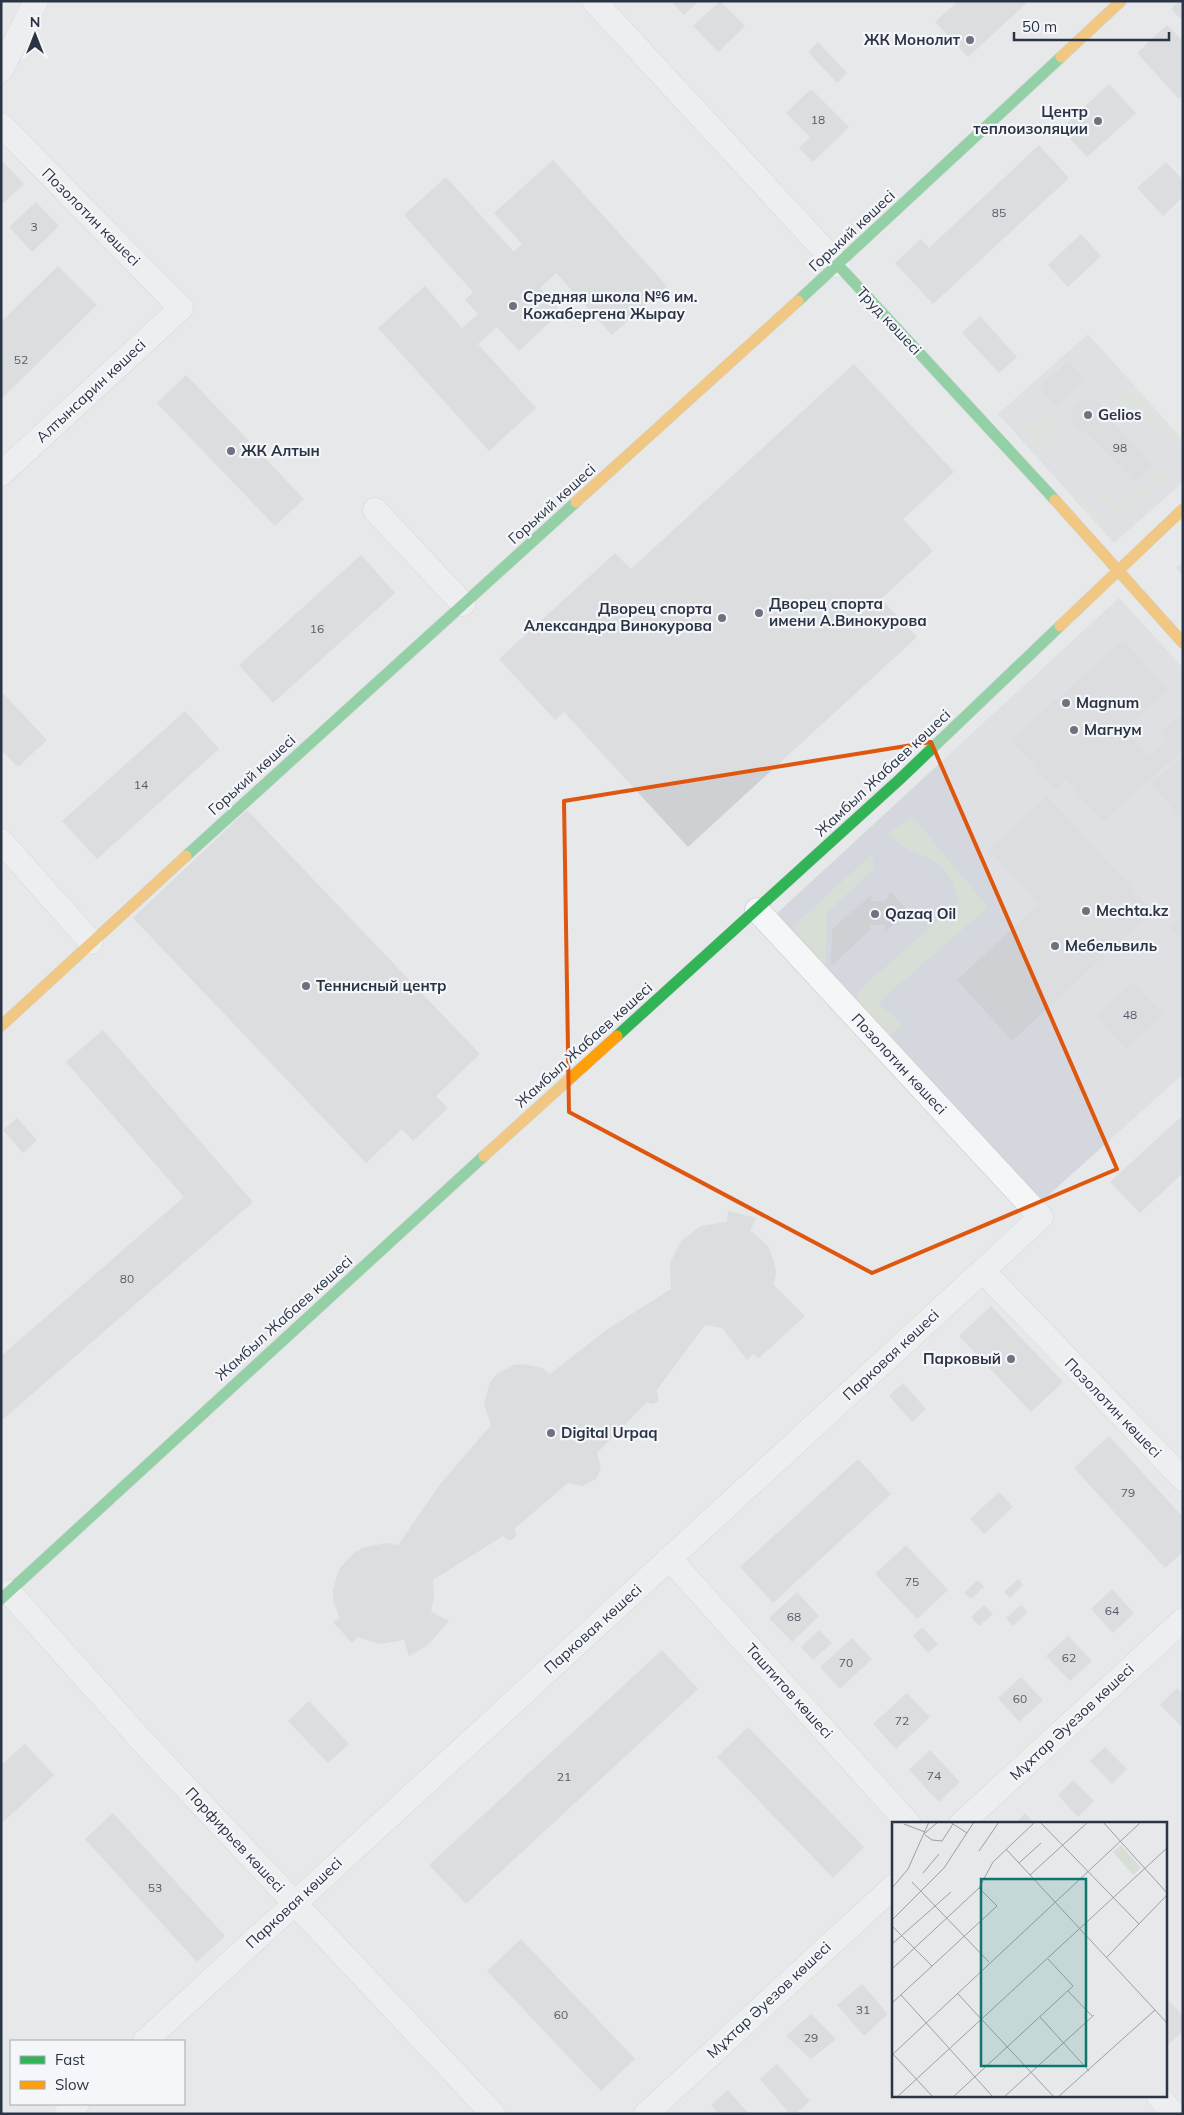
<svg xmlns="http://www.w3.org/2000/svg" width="1184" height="2115" font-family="Mulish,sans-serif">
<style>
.built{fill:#d4d7dd}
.green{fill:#d6ded6}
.building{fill:#ced0d3}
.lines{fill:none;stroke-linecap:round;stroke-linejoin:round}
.street-casing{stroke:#c4c6c8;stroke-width:25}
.fast-casing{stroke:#c4c6c8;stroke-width:12}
.slow-casing{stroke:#c4c6c8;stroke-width:12}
.street{stroke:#f5f6f7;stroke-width:24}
.fast{stroke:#30b455;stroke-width:11}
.slow{stroke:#ff9f0a;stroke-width:11}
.marked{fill:none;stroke:#df570f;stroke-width:4;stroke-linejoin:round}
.poi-dot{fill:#6c737f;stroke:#f4f6f9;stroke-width:2}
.labels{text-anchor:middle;stroke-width:4.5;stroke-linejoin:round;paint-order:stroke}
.number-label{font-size:12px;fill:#545c69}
.poi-label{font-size:15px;font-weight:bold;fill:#2b3445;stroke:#f4f6f9;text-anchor:start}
.street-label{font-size:15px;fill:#2b3445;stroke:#f4f6f9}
.inset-road{fill:none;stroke:#9ba0a8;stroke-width:1}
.view{fill:#0f766e;fill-opacity:0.15;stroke:#0f766e;stroke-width:2.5}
.inset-edge{fill:none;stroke:#2b3445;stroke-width:2.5}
</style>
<rect width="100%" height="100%" fill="#e6e8ea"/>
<path class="built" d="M1088 334 1183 440V482L1114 543 998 414Z
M1119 598 1183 668V1074L1042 1201 774 916Z"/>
<path class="green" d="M1133 385 1183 440V444L1113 400Z
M1046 411 1063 431 1040 453 1018 428Z
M1164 467 1176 471 1124 516 1116 515 1091 489 1099 488 1116 506H1121Z
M1082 495 1109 523 1100 526 1075 501Z
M912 816 988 907 878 1003 902 1024 888 1039 856 1006 858 991 959 902C945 847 920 866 888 834Z
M872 854 874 868 827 913 826 960 824 964 792 927Z"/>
<path class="building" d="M671 1H699L684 15Z
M720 1 745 26 718 52 693 26Z
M958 1H1029L968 57 935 22Z
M1179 1H1183V21L1171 9Z
M1167 25 1183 41V95L1179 99 1137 53Z
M818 42 847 73 837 83 808 52Z
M1109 84 1136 113 1087 157 1061 129Z
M811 89 849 127 813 162 799 148 810 137 786 113Z
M1039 145 1069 178 933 304 895 263 921 239 929 248Z
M1 160 24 184 1 205Z
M553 160 667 286 612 335 556 273 540 288 561 312 519 351 497 327 478 344 536 408 489 451 378 328 425 286 462 328 478 314 465 300 473 292 404 215 446 177 514 252 522 244 494 213Z
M1166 162 1183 180V197L1163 216 1137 188Z
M36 202 59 226 32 252 9 227Z
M1081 234 1101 256 1068 287 1048 265Z
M58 266 97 305 1 399V322Z
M980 316 1017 357 999 373 962 333Z
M1069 361 1085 380 1056 406 1039 387Z
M854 364 954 472 903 519 933 551 881 599 917 637 688 847 564 712 555 720 499 659 615 553 631 569Z
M186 375 304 499 275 526 157 403Z
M1086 399 1099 402 1106 415 1153 465 1134 482 1087 433 1079 430 1072 423 1071 416 1075 405Z
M361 555 395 593 273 703 239 665Z
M1183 562V575L1176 568Z
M1123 640 1168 690 1124 729 1149 757 1168 740 1161 732 1179 715 1183 719V820L1151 784 1183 756 1180 753 1103 821 1065 780 1055 789 1011 740Z
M1 691 47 740 18 767 1 750Z
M185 711 219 749 97 859 62 821Z
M1047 796 1153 911 1012 1041 957 980 1039 904 989 850Z
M247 810 480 1054 436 1096 448 1108 413 1141 402 1129 366 1163 133 918Z
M891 892 908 911 885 933V925H870V930L831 966 832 929 872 894 871 901H885Z
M1183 915V941L1170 927Z
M1133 982 1163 1015 1126 1049 1096 1016Z
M103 1030 253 1202 1 1421V1356L184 1197 66 1062Z
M1183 1115V1173L1140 1213 1110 1182Z
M17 1118 37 1140 23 1153 3 1130Z
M728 1211 757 1218 750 1230 768 1246 773 1259 776 1271 774 1285 805 1316 759 1358 753 1354 747 1360 722 1328 705 1325 656 1391 658 1395V1401L653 1404 647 1402 597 1453 601 1467 596 1479 583 1486 568 1483 514 1529 516 1533 514 1539 508 1540 503 1536 433 1580 434 1597 431 1612 449 1621 428 1645 409 1656 404 1640 380 1644 357 1637 352 1643 333 1622 340 1618 333 1601V1590L339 1569 355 1552 365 1547 387 1543 398 1545 441 1483 491 1425 484 1404 490 1382 497 1374 514 1365 523 1364 542 1368 550 1374 605 1331 671 1289 670 1263 681 1241 701 1226 727 1222Z
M991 1306 1063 1382 1031 1412 959 1336Z
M903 1383 926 1409 912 1422 889 1396Z
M1109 1436 1183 1517V1552L1165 1568 1074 1468Z
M858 1459 891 1494 773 1603 740 1567Z
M999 1492 1013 1507 984 1534 970 1519Z
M906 1545 948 1590 917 1619 875 1574Z
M1018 1579 1023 1585 1010 1598 1004 1592Z
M978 1580 984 1587 971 1599 964 1593Z
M1112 1589 1134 1613 1113 1633 1091 1609Z
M797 1592 819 1616 792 1642 769 1618Z
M984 1605 993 1614 979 1626 971 1617Z
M1021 1605 1028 1612 1013 1626 1006 1618Z
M922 1627 938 1644 928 1653 913 1636Z
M819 1630 832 1643 813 1660 801 1647Z
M1068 1636 1092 1661 1070 1681 1046 1656Z
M852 1638 872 1659 840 1689 820 1667Z
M662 1650 698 1689 466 1904 429 1865Z
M1021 1677 1043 1700 1019 1722 998 1698Z
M1177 1688 1183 1694 1181 1726 1160 1705Z
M907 1693 930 1717 896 1749 873 1724Z
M309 1701 349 1744 328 1763 288 1721Z
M748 1727 864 1847 833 1878 717 1757Z
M25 1744 54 1775 1 1824V1765Z
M1105 1747 1127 1769 1112 1784 1090 1761Z
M930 1750 960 1782 939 1802 909 1770Z
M1073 1780 1094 1801 1078 1817 1058 1795Z
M113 1813 225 1936 197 1962 85 1839Z
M1025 1813 1035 1824H1015Z
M521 1939 635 2059 601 2091 487 1971Z
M862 1984 888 2014 864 2036 837 2005Z
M1169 2001 1183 2015V2031L1168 2045 1165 2042V2004Z
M811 2014 836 2039 811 2059 786 2036Z
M777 2064 810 2101 795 2114H790L760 2079Z
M728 2090 749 2114H719L711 2105Z"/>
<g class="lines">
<g class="street-casing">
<path id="street" d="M594 1 838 265
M1 70 36 1
M1 125 181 308 1 474
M375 510 463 604
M1 841 91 942
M983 1271 1183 1479
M669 1558 909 1824
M9 1592 144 1743 493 2114
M961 1824 1183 1620
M145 2041 1041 1217 757 910
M1158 2096 1174 2114
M66 2114 77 2104
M646 2114 893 1887"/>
</g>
<g class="fast-casing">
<path id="fast" d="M838 265 1055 500
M798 301 1061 57
M186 856 576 502
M617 1036 900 779 1060 626
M1 1599 484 1156"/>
</g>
<g class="slow-casing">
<path id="slow" d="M1061 57 1121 1
M1055 500 1183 643
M576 502 798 301
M1060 626 1183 509
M1 1026 186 856
M484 1156 617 1036"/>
</g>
<use href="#street" class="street"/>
<use href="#fast" class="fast"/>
<use href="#slow" class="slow"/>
</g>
<path d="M0 0H1184V2115H0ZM931 742 1117 1169 872 1273 569 1112 564 801Z" fill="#e6e8ea" fill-opacity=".55" fill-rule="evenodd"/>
<path class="marked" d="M931 742 1117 1169 872 1273 569 1112 564 801Z"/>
<g class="poi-dot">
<circle cx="970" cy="40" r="5"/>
<circle cx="1098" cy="121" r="5"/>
<circle cx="513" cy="306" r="5"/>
<circle cx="1088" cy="415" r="5"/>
<circle cx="231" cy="451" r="5"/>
<circle cx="759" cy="613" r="5"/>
<circle cx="722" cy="618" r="5"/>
<circle cx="1066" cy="703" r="5"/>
<circle cx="1074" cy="730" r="5"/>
<circle cx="1086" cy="911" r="5"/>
<circle cx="875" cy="914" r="5"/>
<circle cx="1055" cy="946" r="5"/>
<circle cx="306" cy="986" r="5"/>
<circle cx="1011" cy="1359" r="5"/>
<circle cx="551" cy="1433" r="5"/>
</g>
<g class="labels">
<g class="number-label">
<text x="818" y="124">18</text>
<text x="999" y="217">85</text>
<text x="34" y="231">3</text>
<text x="21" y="364">52</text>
<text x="1120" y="452">98</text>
<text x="317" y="633">16</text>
<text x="141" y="789">14</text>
<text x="1130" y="1019">48</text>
<text x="127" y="1283">80</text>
<text x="1128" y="1497">79</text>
<text x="912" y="1586">75</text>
<text x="1112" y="1615">64</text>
<text x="794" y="1621">68</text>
<text x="1069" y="1662">62</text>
<text x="846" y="1667">70</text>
<text x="1020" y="1703">60</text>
<text x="902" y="1725">72</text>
<text x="934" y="1780">74</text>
<text x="564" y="1781">21</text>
<text x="155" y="1892">53</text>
<text x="863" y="2014">31</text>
<text x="561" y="2019">60</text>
<text x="811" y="2042">29</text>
</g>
<g class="poi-label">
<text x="960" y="45" text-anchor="end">ЖК Монолит</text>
<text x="1088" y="117" text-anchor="end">Центр<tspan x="1088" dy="17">теплоизоляции</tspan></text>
<text x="523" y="302">Средняя школа №6 им.<tspan x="523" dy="17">Кожабергена Жырау</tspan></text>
<text x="1098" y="420">Gelios</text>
<text x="241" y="456">ЖК Алтын</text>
<text x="769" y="609">Дворец спорта<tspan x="769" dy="17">имени А.Винокурова</tspan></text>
<text x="712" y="614" text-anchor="end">Дворец спорта<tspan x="712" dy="17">Александра Винокурова</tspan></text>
<text x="1076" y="708">Magnum</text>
<text x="1084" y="735">Магнум</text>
<text x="1096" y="916">Mechta.kz</text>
<text x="885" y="919">Qazaq Oil</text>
<text x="1065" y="951">Мебельвиль</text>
<text x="316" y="991">Теннисный центр</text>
<text x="1001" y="1364" text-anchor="end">Парковый</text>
<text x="561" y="1438">Digital Urpaq</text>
</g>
<g class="street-label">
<text transform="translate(91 217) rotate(45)" y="5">Позолотин көшесі</text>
<text transform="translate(852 231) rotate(-43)" y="5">Горький көшесі</text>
<text transform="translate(889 321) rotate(47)" y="5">Труд көшесі</text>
<text transform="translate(91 391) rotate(-43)" y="5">Алтынсарин көшесі</text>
<text transform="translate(552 504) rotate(-42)" y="5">Горький көшесі</text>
<text transform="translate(883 773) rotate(-43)" y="5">Жамбыл Жабаев көшесі</text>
<text transform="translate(252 775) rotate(-42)" y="5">Горький көшесі</text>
<text transform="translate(584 1045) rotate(-42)" y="5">Жамбыл Жабаев көшесі</text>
<text transform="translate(899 1064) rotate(47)" y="5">Позолотин көшесі</text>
<text transform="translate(284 1318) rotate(-42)" y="5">Жамбыл Жабаев көшесі</text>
<text transform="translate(891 1355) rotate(-43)" y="5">Парковая көшесі</text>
<text transform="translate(1113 1408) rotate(46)" y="5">Позолотин көшесі</text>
<text transform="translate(593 1629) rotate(-42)" y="5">Парковая көшесі</text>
<text transform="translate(789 1691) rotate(48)" y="5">Таштитов көшесі</text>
<text transform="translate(1072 1722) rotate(-43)" y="5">Мұхтар Әуезов көшесі</text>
<text transform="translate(235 1840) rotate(47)" y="5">Порфирьев көшесі</text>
<text transform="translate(294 1903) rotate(-43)" y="5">Парковая көшесі</text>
<text transform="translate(769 2000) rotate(-43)" y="5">Мұхтар Әуезов көшесі</text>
</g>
</g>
<g transform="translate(892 1822)">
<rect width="275" height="275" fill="#e6e8ea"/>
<path d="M229 23 249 46 241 53 221 30Z" fill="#d6ded6"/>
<path class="inset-road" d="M58 0 75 11M148 0 247 102M211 0 275 71M12 2 33 10M32 12 46 0M33 13 40 18 50 19 61 2M114 27 275 201M87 29 107 0M127 41 149 21M31 51 47 32M138 53 196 0M20 60 97 140M0 66 16 47 37 0M0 98 52 46 82 0M0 104 40 144M0 122 59 70M214 136 275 73M0 147 87 66 101 40 143 0M176 169 200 194M65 171 162 275M9 173 101 275M0 181 105 84 87 66M148 195 197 249M0 231 41 275M1 232 249 0M5 275 275 26M61 275 181 164 156 137M112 275 202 193M166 275 263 188"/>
<path class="view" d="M89 57H194V244H89Z"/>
<rect width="275" height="275" class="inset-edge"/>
</g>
<rect width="1184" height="2115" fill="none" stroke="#2b3445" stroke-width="5"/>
<rect x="10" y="2040" width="175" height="65" fill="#f4f6f9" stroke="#a4a8b1"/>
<rect x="20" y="2056" width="25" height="8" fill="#30b455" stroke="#a4a8b1"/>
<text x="55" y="2065" font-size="15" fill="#2b3445">Fast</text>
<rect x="20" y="2081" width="25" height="8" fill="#ff9f0a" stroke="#a4a8b1"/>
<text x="55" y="2090" font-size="15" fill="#2b3445">Slow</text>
<g transform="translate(35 35)" stroke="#f4f6f9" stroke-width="4" paint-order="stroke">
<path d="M0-4L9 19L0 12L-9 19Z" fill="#2b3445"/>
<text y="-8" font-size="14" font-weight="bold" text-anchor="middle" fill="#2b3445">N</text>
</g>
<path d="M1014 32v8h155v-8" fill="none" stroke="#2b3445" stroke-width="2.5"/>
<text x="1022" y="32" font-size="15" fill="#2b3445" stroke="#f4f6f9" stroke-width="4" paint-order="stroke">50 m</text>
</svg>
